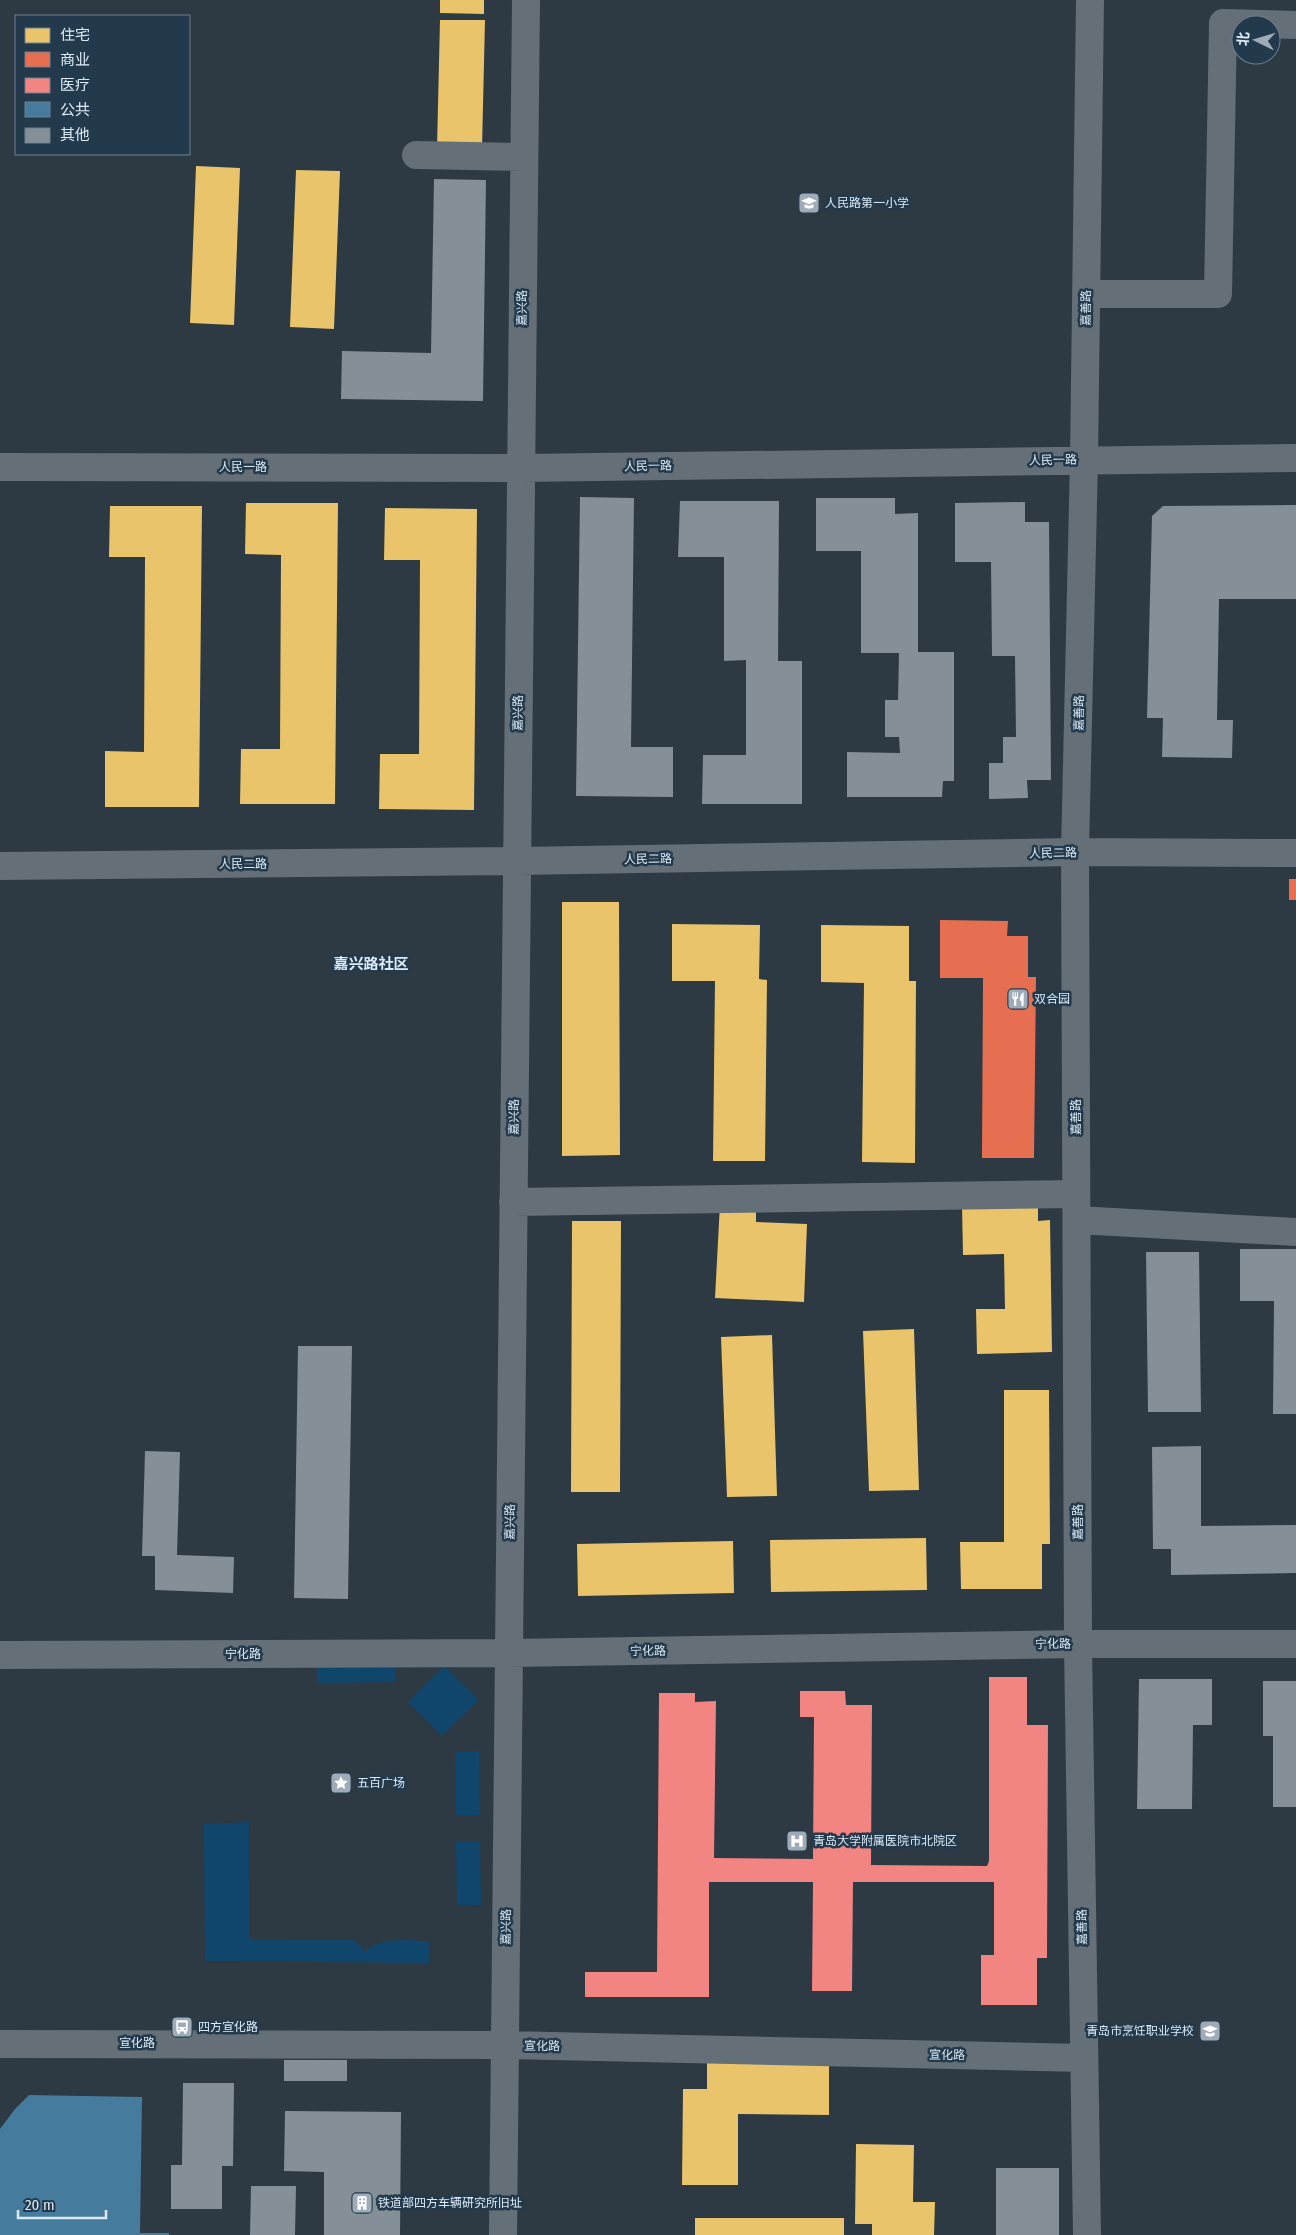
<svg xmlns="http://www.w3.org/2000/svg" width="1296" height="2235" font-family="'Fira Sans Condensed','Noto Sans SC',sans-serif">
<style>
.green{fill:#10466c}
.homes{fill:#e9c46a}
.shops{fill:#e76f51}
.health{fill:#f28482}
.public{fill:#457b9d}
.building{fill:#848f98}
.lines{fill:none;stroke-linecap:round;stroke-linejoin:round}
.minor{stroke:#646f77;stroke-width:28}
.labels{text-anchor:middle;stroke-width:5;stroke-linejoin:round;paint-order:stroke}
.poi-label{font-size:12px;fill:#dceaf6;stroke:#233a4d;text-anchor:start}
.street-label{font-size:12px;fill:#dceaf6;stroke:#233a4d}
.quarter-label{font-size:15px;font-weight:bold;fill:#dceaf6;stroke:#233a4d}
</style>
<rect width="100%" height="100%" fill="#2d3943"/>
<path class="green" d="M395 1666V1682L317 1683V1667Z
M444 1666 479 1700 442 1736 408 1702Z
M479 1751 480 1815H456L455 1752Z
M249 1822 250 1939 353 1940 362 1947 363 1952C382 1936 405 1941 429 1941V1963L205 1961 204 1824Z
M456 1842H480L481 1905 457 1906Z"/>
<path class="homes" d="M440 0H484V14L440 13Z
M440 20H485L482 148H437Z
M196 166 240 168 234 325 190 323Z
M296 170 340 171 334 329 290 327Z
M246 503H338L335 804H240L241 749H280L281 555 245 554Z
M110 506H202L199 807H105V751L144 752 145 557H109Z
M385 508 477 509 474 810 379 809 380 754H419L420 560H384Z
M562 902H619L620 1155 562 1156Z
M672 924 760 925 759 979 767 980 765 1161H713L715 981H672Z
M821 925 909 926V981H916L915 1163 862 1162 864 983 821 982Z
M720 1204 756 1205V1222L807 1224 804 1302 715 1298Z
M1038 1205V1221L1050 1220 1052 1352 977 1354 976 1309H1005L1004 1254 963 1255 962 1206Z
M572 1221H621L620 1492H571Z
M914 1329 919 1490 869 1491 863 1331Z
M772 1335 777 1496 727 1497 721 1337Z
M1004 1390H1049L1050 1544H1042V1589H961L960 1542H1004Z
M926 1538 927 1590 771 1592 770 1540Z
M733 1541 734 1593 578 1596 577 1544Z
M707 2057 829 2058V2115L738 2114V2185H682L683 2089H707Z
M856 2144 914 2145 913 2202H935L934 2235H872V2224H855Z
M695 2218H844V2235H695Z"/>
<path class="shops" d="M1289 879H1296V900H1289Z
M940 920 1008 921 1007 936H1028V977H1036L1034 1158H982L983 978H940Z"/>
<path class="health" d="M989 1677H1027V1725H1048L1047 1958H1037V2005H981V1955H994V1882H853L852 1991H812L813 1882H709V1997H585V1972H657L659 1693H695V1702L716 1701 714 1858 813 1859 814 1717H800V1691H845L846 1705H872L871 1865 987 1866 989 1861Z"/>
<path class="public" d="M29 2095 142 2097 140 2233H169V2235H0V2129L15 2109Z"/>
<path class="building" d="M434 179 486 180 483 401 341 399 342 351 431 353Z
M580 497 634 498 631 747H673V797L576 796Z
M816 498H895V514L918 513V652H954V781H943L942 797H847V752L900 753 899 737H885V700H898L899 653H861V551H816Z
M680 501H779L778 661H802V804H702L703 755H746V660L724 661V557H678Z
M1025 502V522H1049L1051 780H1027L1028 798 989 799V763H1003V737H1016L1015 656H992L991 562H955V503Z
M1296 505V599H1219L1217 720H1233L1232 758 1162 757 1163 718H1147L1152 516 1163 506Z
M1240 1249H1296V1414H1273L1274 1301H1240Z
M1146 1252H1199L1201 1412H1148Z
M298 1346H352L348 1599 294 1598Z
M1201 1446V1526L1296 1525V1573L1171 1575V1549H1153L1152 1447Z
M145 1451 180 1452 177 1555 234 1557 233 1593 155 1590V1556H142Z
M1139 1679H1212V1725H1193L1192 1809H1137Z
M1263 1681H1296V1807H1273V1736H1263Z
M284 2060H347V2081H284Z
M183 2083H234L233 2166H222V2209H171V2165H182Z
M285 2111 401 2112 400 2235H324V2172L284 2171Z
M996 2168H1059V2235H996Z
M251 2186H296L295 2235H250Z"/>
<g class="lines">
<path class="minor" d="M416 155 524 157
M1086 294H1218L1223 23 1296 25
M0 467 521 468 1296 458
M0 866 517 861 1075 852 1296 853
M513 1202 1076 1194
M1077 1220 1296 1232
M0 1655 509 1653 1078 1644H1296
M0 2044 505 2045 1084 2058
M503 2235 526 0
M1087 2235 1078 1644 1075 852 1084 459 1090 0"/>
</g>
<defs>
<g id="school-square" transform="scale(1.125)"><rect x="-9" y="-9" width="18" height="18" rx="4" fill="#9facb7" stroke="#233a4d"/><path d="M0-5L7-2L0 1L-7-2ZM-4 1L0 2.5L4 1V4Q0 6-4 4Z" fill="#fff"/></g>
<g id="restaurant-square" transform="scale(1.125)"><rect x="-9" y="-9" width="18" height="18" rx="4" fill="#9facb7" stroke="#233a4d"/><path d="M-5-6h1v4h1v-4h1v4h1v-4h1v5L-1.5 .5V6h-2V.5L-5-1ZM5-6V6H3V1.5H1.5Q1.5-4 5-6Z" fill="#fff"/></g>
<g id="sight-square" transform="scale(1.125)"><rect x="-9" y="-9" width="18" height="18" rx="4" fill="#9facb7" stroke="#233a4d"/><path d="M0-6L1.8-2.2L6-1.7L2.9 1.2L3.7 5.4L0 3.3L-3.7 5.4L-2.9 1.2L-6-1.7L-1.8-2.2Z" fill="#fff"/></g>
<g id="hospital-square" transform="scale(1.125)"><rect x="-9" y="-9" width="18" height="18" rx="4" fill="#9facb7" stroke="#233a4d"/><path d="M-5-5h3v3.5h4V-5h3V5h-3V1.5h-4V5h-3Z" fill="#fff"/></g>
<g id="bus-square" transform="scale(1.125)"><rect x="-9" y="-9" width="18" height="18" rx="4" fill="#9facb7" stroke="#233a4d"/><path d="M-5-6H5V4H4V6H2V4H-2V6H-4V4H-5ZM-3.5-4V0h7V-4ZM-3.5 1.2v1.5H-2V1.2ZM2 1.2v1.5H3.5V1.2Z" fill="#fff"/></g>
<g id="building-square" transform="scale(1.125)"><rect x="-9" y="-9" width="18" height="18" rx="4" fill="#9facb7" stroke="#233a4d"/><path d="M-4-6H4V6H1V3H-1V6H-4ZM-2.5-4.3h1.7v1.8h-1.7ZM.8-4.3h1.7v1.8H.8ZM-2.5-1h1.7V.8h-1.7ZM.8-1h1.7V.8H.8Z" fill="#fff"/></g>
</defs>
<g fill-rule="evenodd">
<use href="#school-square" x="809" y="203"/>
<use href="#restaurant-square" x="1018" y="999"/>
<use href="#sight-square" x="341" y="1783"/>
<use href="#hospital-square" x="797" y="1841"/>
<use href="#bus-square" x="182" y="2027"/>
<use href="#school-square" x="1210" y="2031"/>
<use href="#building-square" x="362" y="2203"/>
</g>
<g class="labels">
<g class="poi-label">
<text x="825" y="207">人民路第一小学</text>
<text x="1034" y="1003">双合园</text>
<text x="357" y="1787">五百广场</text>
<text x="813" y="1845">青岛大学附属医院市北院区</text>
<text x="198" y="2031">四方宣化路</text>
<text x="1194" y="2035" text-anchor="end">青岛市烹饪职业学校</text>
<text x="378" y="2207">铁道部四方车辆研究所旧址</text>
</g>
<g class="street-label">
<text transform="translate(522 308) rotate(-89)" y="4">嘉兴路</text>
<text transform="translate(1086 308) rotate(-89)" y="4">嘉善路</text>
<text transform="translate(1053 460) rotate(-1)" y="4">人民一路</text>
<text transform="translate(648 466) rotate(-1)" y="4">人民一路</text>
<text x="243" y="471">人民一路</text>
<text transform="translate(518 713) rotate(-89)" y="4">嘉兴路</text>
<text transform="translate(1079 713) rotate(-89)" y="4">嘉善路</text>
<text transform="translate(1053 853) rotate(-1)" y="4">人民二路</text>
<text transform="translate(648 859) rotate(-1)" y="4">人民二路</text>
<text x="243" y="868">人民二路</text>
<text transform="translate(514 1117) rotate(-89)" y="4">嘉兴路</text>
<text transform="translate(1076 1117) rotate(-90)" y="4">嘉善路</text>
<text transform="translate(510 1522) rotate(-89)" y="4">嘉兴路</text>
<text transform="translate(1078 1522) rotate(-90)" y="4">嘉善路</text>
<text transform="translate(1053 1644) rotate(-1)" y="4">宁化路</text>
<text transform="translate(648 1651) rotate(-1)" y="4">宁化路</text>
<text x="243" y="1658">宁化路</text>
<text transform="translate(506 1927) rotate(-89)" y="4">嘉兴路</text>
<text transform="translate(1082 1927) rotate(-91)" y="4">嘉善路</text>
<text x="137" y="2047">宣化路</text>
<text transform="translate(542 2046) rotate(1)" y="4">宣化路</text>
<text transform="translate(947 2055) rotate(1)" y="4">宣化路</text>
</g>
<g class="quarter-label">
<text x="371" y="969">嘉兴路社区</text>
</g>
</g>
<rect x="15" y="15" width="175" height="140" fill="#233a4d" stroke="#6d8091"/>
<rect x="25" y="28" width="25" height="15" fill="#e9c46a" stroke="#6d8091"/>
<text x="60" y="40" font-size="15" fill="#dceaf6">住宅</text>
<rect x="25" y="52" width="25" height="15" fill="#e76f51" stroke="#6d8091"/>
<text x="60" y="65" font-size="15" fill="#dceaf6">商业</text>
<rect x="25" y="78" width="25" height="15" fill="#f28482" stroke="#6d8091"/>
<text x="60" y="90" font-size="15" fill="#dceaf6">医疗</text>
<rect x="25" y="102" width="25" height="15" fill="#457b9d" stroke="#6d8091"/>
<text x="60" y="115" font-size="15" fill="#dceaf6">公共</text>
<rect x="25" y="128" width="25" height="15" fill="#848f98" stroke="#6d8091"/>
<text x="60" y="140" font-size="15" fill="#dceaf6">其他</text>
<g transform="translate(1256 40) rotate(275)"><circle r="24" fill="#233a4d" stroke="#6d8091"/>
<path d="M0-4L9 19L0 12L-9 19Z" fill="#9facb7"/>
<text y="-8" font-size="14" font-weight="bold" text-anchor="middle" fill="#dceaf6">北</text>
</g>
<path d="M18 2210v8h88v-8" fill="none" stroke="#dceaf6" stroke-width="2.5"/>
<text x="25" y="2210" font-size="15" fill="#dceaf6" stroke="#233a4d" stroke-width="4" paint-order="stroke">20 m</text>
</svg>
